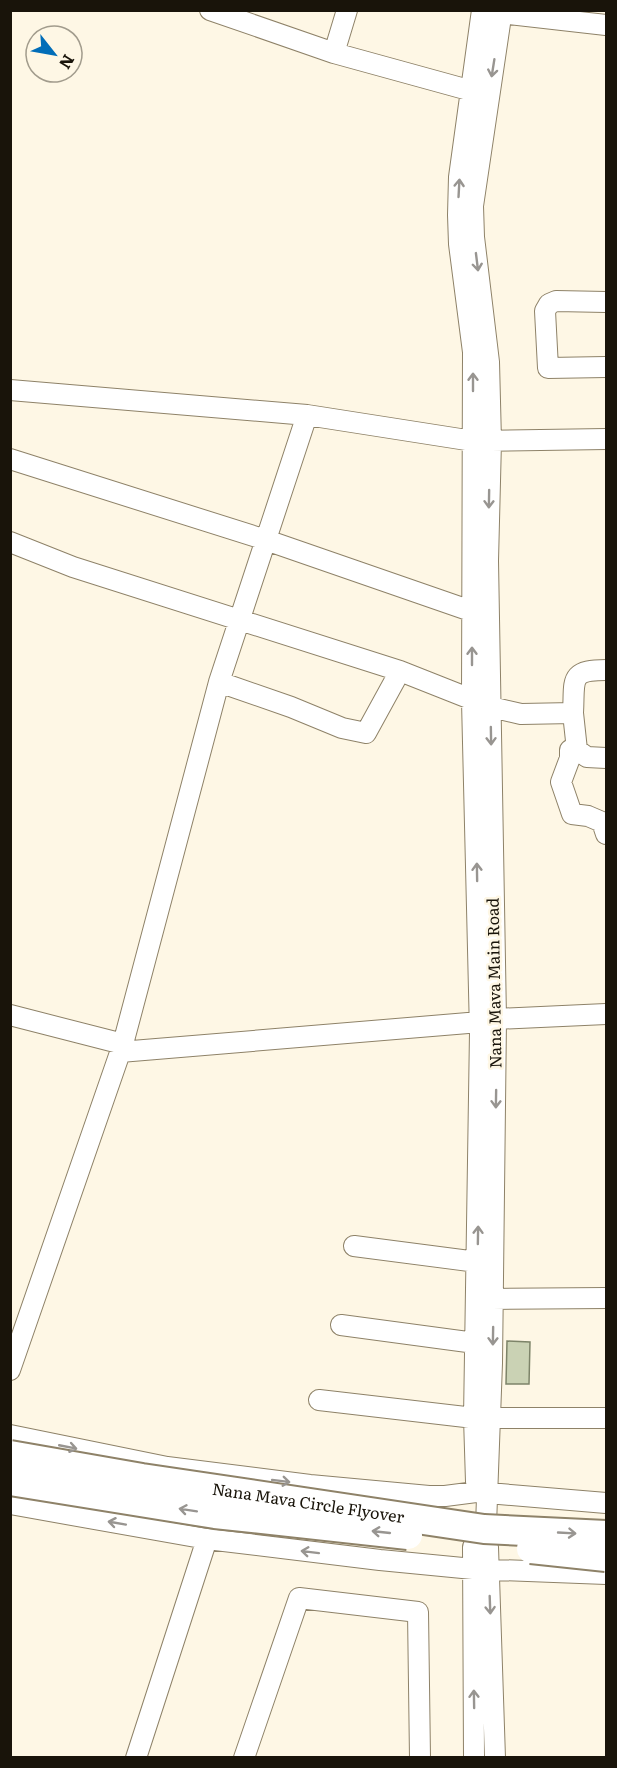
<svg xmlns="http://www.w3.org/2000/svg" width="617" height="1768" font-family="Literata,serif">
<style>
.building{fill:#cad2b4;stroke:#7d8469;stroke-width:1.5}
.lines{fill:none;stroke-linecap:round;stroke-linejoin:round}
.minor-casing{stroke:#8e8268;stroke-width:22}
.minor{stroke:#fff;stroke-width:20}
.highway-bridge-casing{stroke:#8e8268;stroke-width:32;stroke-linecap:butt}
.highway-bridge{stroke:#fff;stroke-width:28}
.oneway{stroke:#989591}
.labels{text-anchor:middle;stroke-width:5;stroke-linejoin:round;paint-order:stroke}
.street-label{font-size:16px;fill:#19140a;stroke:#fef7e5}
</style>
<rect width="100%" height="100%" fill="#fef7e5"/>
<path class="building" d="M507 1341 530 1342 529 1384H506Z"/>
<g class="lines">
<g class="minor-casing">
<path id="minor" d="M210 10 334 53 483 94
M490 12 606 25
M334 53 347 10
M606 302 556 301 549 304 545 311 548 368 606 367
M10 390 307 415 473 441 606 439
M10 459 266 540 471 611
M10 542 73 567 400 671 491 707 521 714 573 713C575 680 568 670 606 670
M219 682 291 707 342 728 366 733 400 671
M573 713 577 750 587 757 606 758
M570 750V758L561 782 572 814 588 816 602 822 606 834
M10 1015 123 1044
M120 1052 480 1022 496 1019 606 1014
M354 1246 477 1262
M493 1299 606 1298
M341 1325 475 1343
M10 1370 123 1044 219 682 307 415
M319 1400 474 1418
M490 1418H606
M10 1435 167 1467 310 1485 429 1496H445L476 1492 606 1503
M476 1482 474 1418 480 1032 472 701 473 352 459 244 458 215 459 177 482 10
M10 1504 207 1539 380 1560 473 1569 606 1574
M486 1525 492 1363 496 1019 488 561 491 441 489 362 474 237 473 206 502 10
M473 1547 474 1758
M488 1547 495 1758
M136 1758 207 1539
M244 1758 299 1598 418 1612 420 1758"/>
</g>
<use href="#minor" class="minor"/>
<g class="highway-bridge-casing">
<g id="highway-bridge">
<path id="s1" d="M10 1455 142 1478 484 1529 606 1535"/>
<path d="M10 1481 215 1514 408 1535"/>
<path d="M531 1549 606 1557"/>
</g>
</g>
<use href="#highway-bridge" class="highway-bridge"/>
</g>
<defs><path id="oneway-shaft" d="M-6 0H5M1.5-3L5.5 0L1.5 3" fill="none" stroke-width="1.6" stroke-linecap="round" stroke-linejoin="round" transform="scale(1.5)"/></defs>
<g class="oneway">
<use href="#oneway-shaft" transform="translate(493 68) rotate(99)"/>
<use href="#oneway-shaft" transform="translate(459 188) rotate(-87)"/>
<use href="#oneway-shaft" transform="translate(477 262) rotate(83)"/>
<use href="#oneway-shaft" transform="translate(473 382) rotate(-90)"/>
<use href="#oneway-shaft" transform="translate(489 499) rotate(91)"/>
<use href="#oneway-shaft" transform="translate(472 656) rotate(-90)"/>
<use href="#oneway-shaft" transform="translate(491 736) rotate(89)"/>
<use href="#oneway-shaft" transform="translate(477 872) rotate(-91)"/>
<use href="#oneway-shaft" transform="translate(496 1099) rotate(91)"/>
<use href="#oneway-shaft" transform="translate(478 1235) rotate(-89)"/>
<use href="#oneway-shaft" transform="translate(493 1336) rotate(91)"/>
<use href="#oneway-shaft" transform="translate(68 1447) rotate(11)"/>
<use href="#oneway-shaft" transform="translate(281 1481) rotate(7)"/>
<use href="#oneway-shaft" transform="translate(188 1510) rotate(-171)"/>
<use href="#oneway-shaft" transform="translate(117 1523) rotate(-170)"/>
<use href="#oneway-shaft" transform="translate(381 1532) rotate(-174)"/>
<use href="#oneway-shaft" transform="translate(567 1533) rotate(3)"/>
<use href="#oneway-shaft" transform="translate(310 1552) rotate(-173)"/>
<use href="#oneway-shaft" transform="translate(490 1605) rotate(88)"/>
<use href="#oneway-shaft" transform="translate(474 1699) rotate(-91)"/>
</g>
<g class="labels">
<g class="street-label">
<text transform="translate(494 983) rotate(-91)" y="6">Nana Mava Main Road</text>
<text dy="6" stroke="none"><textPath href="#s1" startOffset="302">Nana Mava Circle Flyover</textPath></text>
</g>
</g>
<rect width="617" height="1768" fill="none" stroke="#19140a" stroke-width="24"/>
<g transform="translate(54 54) rotate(121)"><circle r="28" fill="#fef7e5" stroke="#a29c8d" stroke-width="1.5"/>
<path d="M0-4.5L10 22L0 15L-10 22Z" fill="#016db8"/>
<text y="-9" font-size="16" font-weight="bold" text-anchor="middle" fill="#19140a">N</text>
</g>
</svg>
